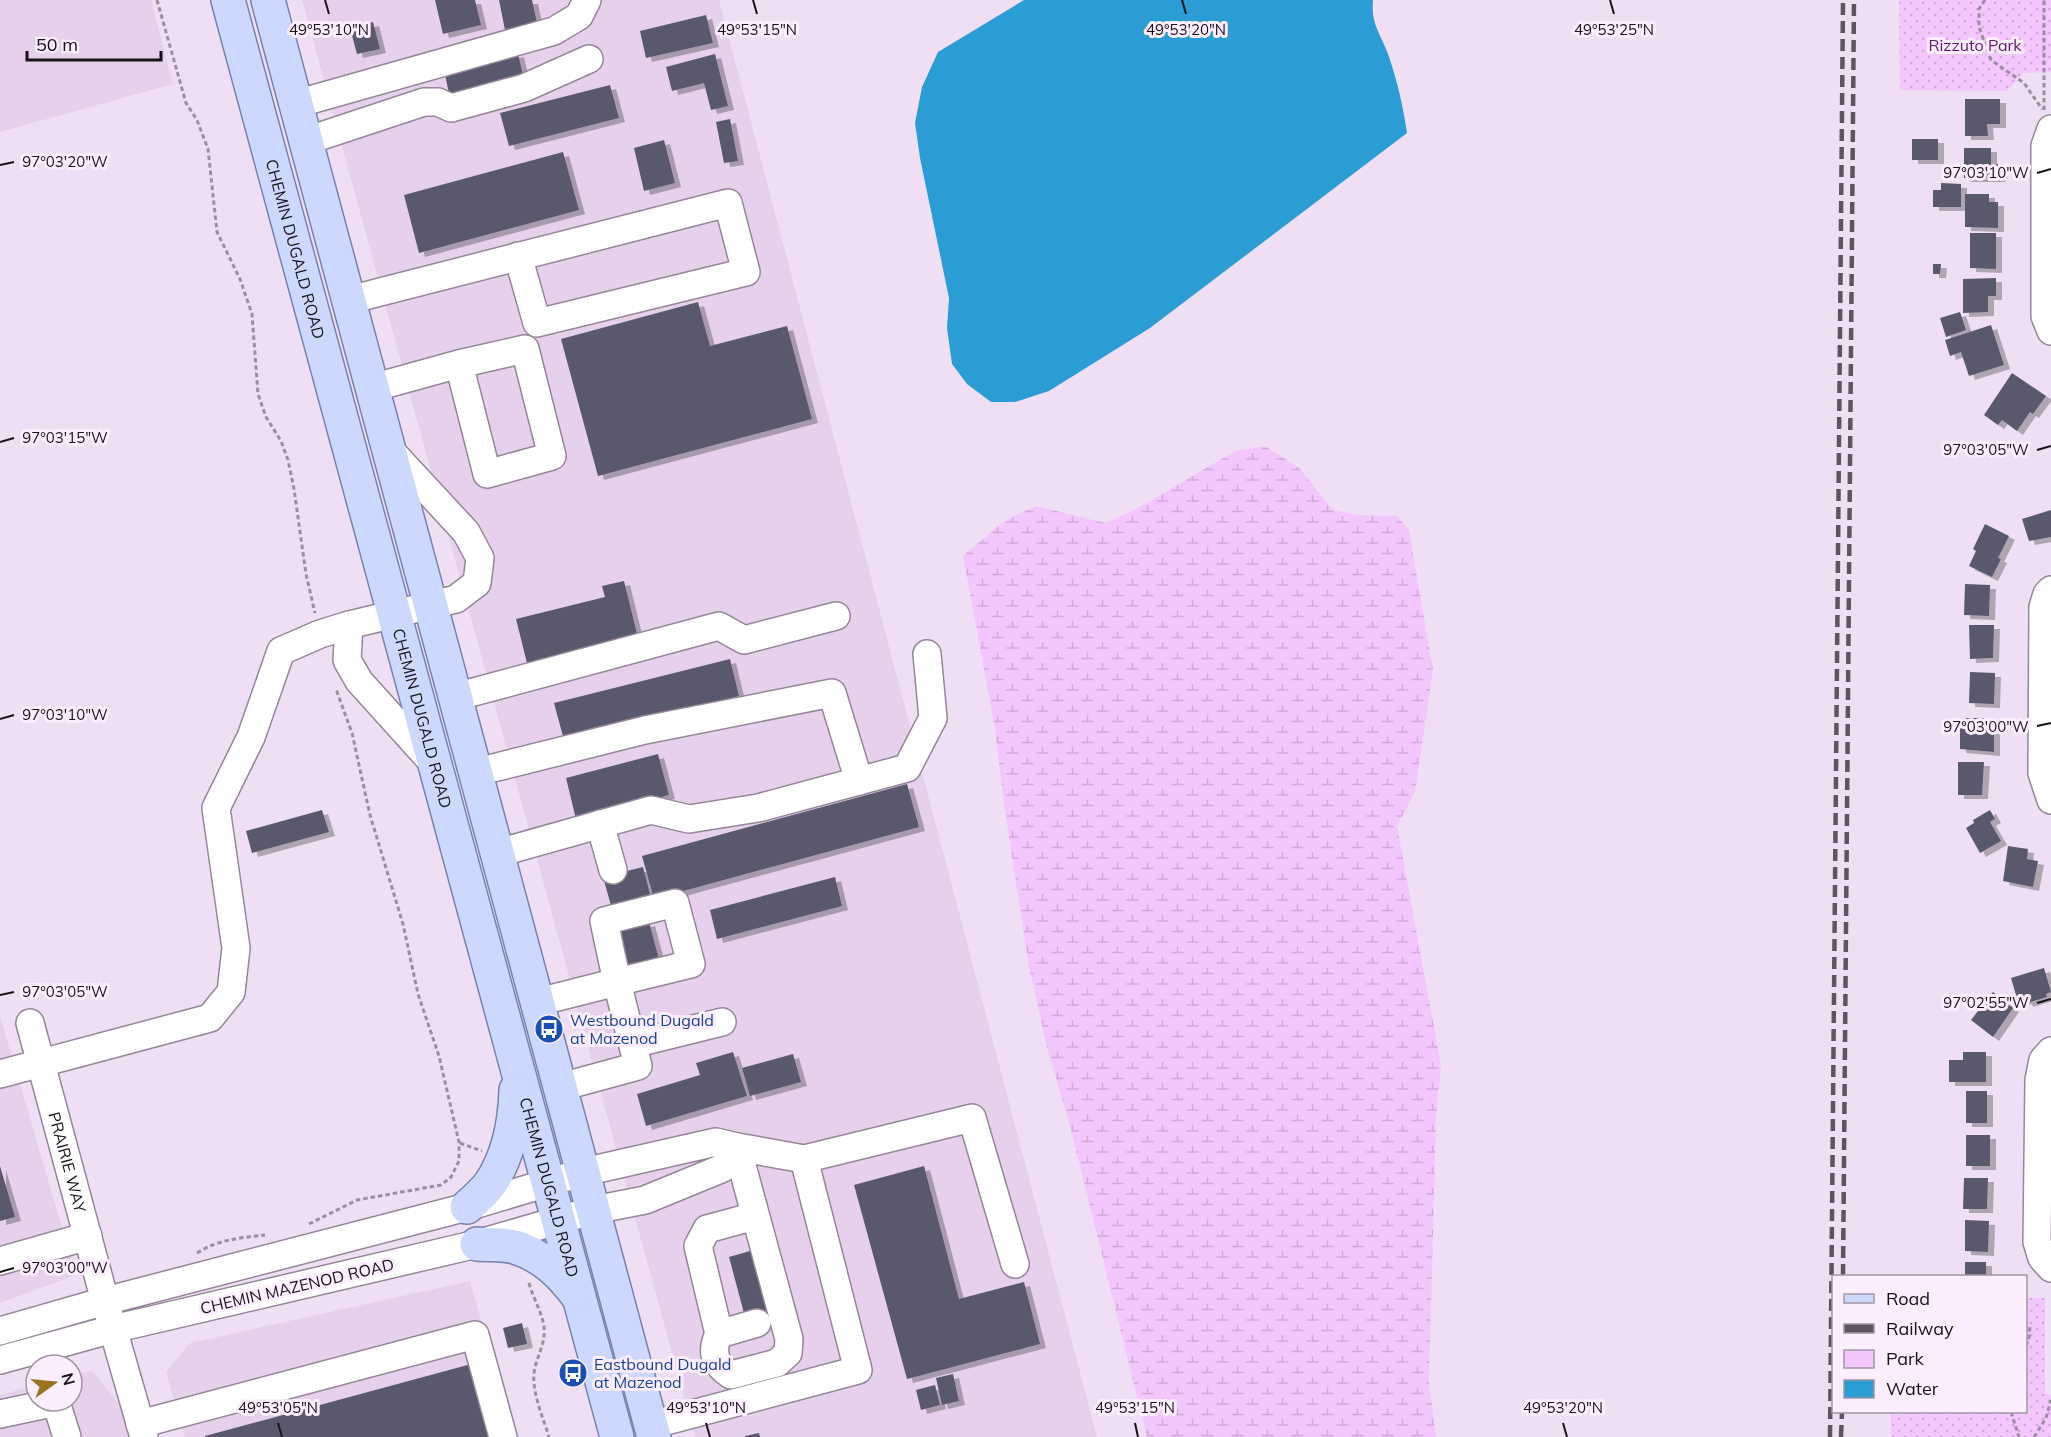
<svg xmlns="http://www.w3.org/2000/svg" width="2051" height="1437" font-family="Mulish,sans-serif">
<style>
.built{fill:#e6d0eb}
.green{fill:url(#green-dots)}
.wetland{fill:url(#wetland-marsh)}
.water{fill:#2a9ed4}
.building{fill:#5a586d;filter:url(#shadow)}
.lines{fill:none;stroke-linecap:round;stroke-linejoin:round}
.minor-casing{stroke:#968699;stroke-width:30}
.major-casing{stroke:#7782ad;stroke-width:36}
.path{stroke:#9b8e9e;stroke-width:3;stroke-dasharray:4.5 3;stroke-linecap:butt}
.minor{stroke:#fff;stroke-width:27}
.major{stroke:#ccd8fd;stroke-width:33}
.rail{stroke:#5e5460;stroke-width:4.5;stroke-dasharray:12 6;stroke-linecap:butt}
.ticks{fill:none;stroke:#181219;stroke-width:2}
.labels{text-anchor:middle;stroke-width:6;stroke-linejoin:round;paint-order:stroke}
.park-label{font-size:16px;fill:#631572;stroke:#fceefe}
.street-label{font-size:16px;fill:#181219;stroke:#fceefe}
.transit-label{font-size:16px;fill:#164399;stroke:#fceefe;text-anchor:start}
.ticks-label{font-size:15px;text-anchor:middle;fill:#181219;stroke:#fceefe;stroke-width:6;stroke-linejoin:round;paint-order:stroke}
</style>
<defs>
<pattern id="green-dots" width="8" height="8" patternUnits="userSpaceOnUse" patternTransform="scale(1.5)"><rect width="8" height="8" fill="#f4c6fe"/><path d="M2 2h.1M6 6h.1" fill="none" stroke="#d0a9d9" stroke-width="1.8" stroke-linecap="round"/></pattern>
<pattern id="wetland-marsh" width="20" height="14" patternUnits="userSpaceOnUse" patternTransform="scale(1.5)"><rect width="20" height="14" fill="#f4c6fe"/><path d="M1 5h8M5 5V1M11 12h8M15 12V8" fill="none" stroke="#d0a9d9"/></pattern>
<filter id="shadow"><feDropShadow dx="6" dy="4" stdDeviation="0" flood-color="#0004"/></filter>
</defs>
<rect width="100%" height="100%" fill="#f0dff4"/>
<path class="built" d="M0 0H151L173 84 0 132Z
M302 0H719L1097 1437H695Z
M0 1016 76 1275 0 1303Z
M470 1281 514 1437H185L166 1372 190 1343Z
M92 1371 121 1406 130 1437H0V1395L36 1385V1401H72V1376Z"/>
<path class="green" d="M1899 0H2051V72L2023 73 2007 91 1900 90Z
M2026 1298H2045V1394L2051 1395V1437H1891V1412H2026Z"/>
<path class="wetland" d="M1265 446 1299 468 1333 510 1359 515 1397 516 1409 530 1433 670 1415 792 1397 826 1441 1065 1436 1118 1429 1383 1436 1437H1147L1069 1122 1048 1051 1029 967 1003 798 995 728 963 556 1004 521 1036 506 1106 523 1140 507 1235 451Z"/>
<path class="water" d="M1024 0H1373C1371 25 1380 32 1388 54 1397 80 1403 105 1407 133L1150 328 1049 391 1015 402H991L967 384 952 364 947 328 949 298 920 158 915 123 922 87 938 52Z"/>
<path class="building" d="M435 0H475L481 25 443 34Z
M499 0H532L538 27 506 35Z
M706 15 713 43 646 58 640 31Z
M373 22 380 49 357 54 350 28Z
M518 53 524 81 450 98 444 70Z
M715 54 728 106 711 110 704 83 672 91 666 67Z
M610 85 619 118 509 146 500 113Z
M1965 99H2000V124H1987L1988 136H1965Z
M730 119 738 161 724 163 716 122Z
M1912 139H1938V160H1912Z
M664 140 675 183 644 191 634 148Z
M1964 148H1991V164H1998L1999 178H1964Z
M563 152 579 210 419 253 404 195Z
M1941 183 1961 184V207H1933V190H1941Z
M1965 194H1989V202H1998V228L1965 227Z
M1970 233H1996V269L1970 268Z
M1933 264H1941L1940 274H1933Z
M1996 278V296H1988V312L1963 313V279Z
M698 302 710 346 787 326 812 419 598 476 561 339Z
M1960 312 1966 330 1946 337 1940 318Z
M1991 325 2004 365 1969 376 1961 352 1950 356 1945 340Z
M2012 373 2046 396 2033 414 2030 412 2017 431 2002 420 1998 425 1984 415Z
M2051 510V537L2029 541 2022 519Z
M1985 524 2009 536 1998 558 2001 559 1992 577 1969 566 1976 551 1973 549Z
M624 581 638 638 528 667 516 619 605 597 602 586Z
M1965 584 1990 585 1989 616 1964 615Z
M1969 625H1994L1993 658 1970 659Z
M730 659 739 696 564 740 554 703Z
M1970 672 1995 673 1994 704 1969 703Z
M1960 718H1984V730H1994V752L1960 749Z
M658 754 669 795 576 819 566 778Z
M1958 762H1984L1982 795H1958Z
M907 784 919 827 654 899 642 856Z
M322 810 329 832 252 853 246 831Z
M1990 810 1995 819 1990 822 2001 841 1980 853 1966 828 1974 823 1973 820Z
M2008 846 2028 849 2027 859 2038 861 2033 887 2003 881Z
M643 867 651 898 612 909 603 877Z
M835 877 842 906 717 939 710 910Z
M649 922 660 963 629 971 618 930Z
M2044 968 2051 992 2046 994 2047 997 2027 1003 2026 1000 2018 1002 2011 978Z
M1993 992 2013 1008 1993 1037 1971 1020Z
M733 1052 747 1096 646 1126 637 1094 700 1075 696 1063Z
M1963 1052H1986V1082H1949V1060H1963Z
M793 1054 801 1082 750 1096 742 1068Z
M1966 1091H1987V1123H1966Z
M1966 1135H1990V1166H1966Z
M0 1166 15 1217 0 1221Z
M924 1166 959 1299 1024 1282 1040 1344 907 1379 854 1185Z
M1964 1178H1988L1987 1209H1963Z
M1965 1220 1989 1221 1988 1252 1965 1251Z
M757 1249 773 1309 745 1317 729 1257Z
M1965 1262H1986V1276H1965Z
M522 1323 527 1344 508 1348 503 1328Z
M475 1363 495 1437H205V1436Z
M953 1374 959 1401 942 1405 936 1378Z
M935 1385 940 1405 921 1410 916 1390Z
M759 1433 760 1437H745V1436Z"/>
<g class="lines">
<g class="minor-casing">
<g id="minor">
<path d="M296 104 554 31 579 16 587 0"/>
<path d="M2051 129 2045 146V316L2051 331"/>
<path d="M306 141 424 102H438L451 108 524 88 589 59"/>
<path d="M349 300 728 203 746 272 537 323 518 256"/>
<path d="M372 388 459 364 525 349 552 456 487 474 459 364"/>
<path d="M389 449 466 532 480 558 477 583 456 599 349 625 347 660 359 681 434 764"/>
<path d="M2051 590 2047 594 2043 607 2042 773 2051 800"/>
<path d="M455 697 719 626 744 640 836 616"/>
<path d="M477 772 645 730 832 693 859 781"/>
<path d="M600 824 613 870"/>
<path d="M498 853 651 810 689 819 758 808 907 768 933 718 927 654"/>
<path d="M675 903 691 964 617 982 604 921Z"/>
<path d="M538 1002 617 982 638 1066 561 1087"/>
<path id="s1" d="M30 1023 105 1301 144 1437"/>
<path d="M633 1044 722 1022"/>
<path d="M2051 1051 2043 1060 2039 1080 2037 1242 2042 1258 2051 1268"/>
<path d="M0 1074 210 1018 231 992 236 948 216 808 251 737 281 651 320 634 349 625"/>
<path d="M755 1216 707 1229 698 1246 719 1334C710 1352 715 1365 731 1375L777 1363 788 1353 789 1339 737 1147 804 1159 972 1118 1015 1264"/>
<path d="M0 1261 88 1236"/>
<path d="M0 1331 105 1301 467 1207 584 1172 716 1142 737 1147 723 1168 645 1200 594 1210 477 1244 113 1329 0 1360"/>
<path d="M719 1334 757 1323"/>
<path d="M0 1414 56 1402 67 1437"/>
<path d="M140 1424 475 1335 503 1437"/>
<path d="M651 1425 858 1370 804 1159"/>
</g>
</g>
<g class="major-casing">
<g id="major">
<path id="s2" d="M228 0 617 1437"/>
<path d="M268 0 654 1437"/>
<path d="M467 1207C475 1200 484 1192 490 1184 509 1156 515 1123 516 1090"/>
<path d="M477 1244C489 1245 504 1244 515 1247 543 1256 560 1273 577 1295"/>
</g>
</g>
<path class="path" d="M157 0 186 103 197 120 208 149 217 232 240 279 252 314 258 394 266 417 281 441 288 460 294 489 306 574 315 613
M1985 0 1979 9V27L1991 60 2024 83 2042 109
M2044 110V0
M460 1143 482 1151
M309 1224 357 1200 441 1185 451 1177 459 1161V1142L439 1056 418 994 403 924 370 815 352 733 336 689
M197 1253C219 1239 240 1238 265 1235
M529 1283C533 1298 542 1312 544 1327 546 1344 536 1357 534 1373 532 1393 543 1417 549 1437
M2026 1346 2029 1338 2030 1325
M2011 1412 2019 1437
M2034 1437 2046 1418 2051 1400"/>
<use href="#minor" class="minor"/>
<use href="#major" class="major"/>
<path class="rail" d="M1843 1276 1854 0
M1830 1437 1843 0
M1841 1437 1842 1412"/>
</g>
<path class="ticks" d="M325 0 329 14M753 0 757 14M1182 0 1186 14M1610 0 1614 14M0 165 14 162M2037 173 2051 169M0 442 14 438M2037 450 2051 446M0 719 14 715M2037 726 2051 723M0 995 14 992M2037 1003 2051 999M0 1272 14 1268M278 1423 282 1437M706 1423 710 1437M1135 1423 1138 1437M1563 1423 1567 1437"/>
<defs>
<g id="bus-disc" transform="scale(1.5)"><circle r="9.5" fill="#1a4fb4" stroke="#fceefe"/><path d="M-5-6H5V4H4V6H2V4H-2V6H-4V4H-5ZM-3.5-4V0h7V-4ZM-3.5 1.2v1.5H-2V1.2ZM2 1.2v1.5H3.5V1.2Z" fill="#fff"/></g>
</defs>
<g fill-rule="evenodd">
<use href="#bus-disc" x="549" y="1029"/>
<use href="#bus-disc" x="573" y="1373"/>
</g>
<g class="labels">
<g class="park-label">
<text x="1975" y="51">Rizzuto Park</text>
</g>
<g class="street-label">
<text dy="6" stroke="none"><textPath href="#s2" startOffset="258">CHEMIN DUGALD ROAD</textPath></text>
<text dy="6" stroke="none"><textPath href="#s2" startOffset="744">CHEMIN DUGALD ROAD</textPath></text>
<text dy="6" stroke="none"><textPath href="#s1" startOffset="144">PRAIRIE WAY</textPath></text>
<text dy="6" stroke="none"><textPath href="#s2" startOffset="1230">CHEMIN DUGALD ROAD</textPath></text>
<text transform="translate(297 1286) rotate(-13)" y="6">CHEMIN MAZENOD ROAD</text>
</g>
<g class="transit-label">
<text x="570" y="1026">Westbound Dugald<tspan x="570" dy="18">at Mazenod</tspan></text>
<text x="594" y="1370">Eastbound Dugald<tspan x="594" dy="18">at Mazenod</tspan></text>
</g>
</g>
<g class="ticks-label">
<text x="329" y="35">49°53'10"N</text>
<text x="757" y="35">49°53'15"N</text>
<text x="1186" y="35">49°53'20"N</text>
<text x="1614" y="35">49°53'25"N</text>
<text x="65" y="167">97°03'20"W</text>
<text x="1986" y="178">97°03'10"W</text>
<text x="65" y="443">97°03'15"W</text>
<text x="1986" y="455">97°03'05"W</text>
<text x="65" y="720">97°03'10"W</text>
<text x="1986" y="732">97°03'00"W</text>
<text x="65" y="997">97°03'05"W</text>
<text x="1986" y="1008">97°02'55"W</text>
<text x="65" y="1273">97°03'00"W</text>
<text x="278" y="1413">49°53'05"N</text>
<text x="706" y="1413">49°53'10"N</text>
<text x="1135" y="1413">49°53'15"N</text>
<text x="1563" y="1413">49°53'20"N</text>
</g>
<rect x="1832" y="1275" width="195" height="138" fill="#fceefe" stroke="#a196a2" stroke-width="1.5"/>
<rect x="1844" y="1294" width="30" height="9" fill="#ccd8fd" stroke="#a196a2" stroke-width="1.5"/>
<text x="1886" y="1305" font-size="18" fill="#181219">Road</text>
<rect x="1844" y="1324" width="30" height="9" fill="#5e5460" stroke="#a196a2" stroke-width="1.5"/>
<text x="1886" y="1335" font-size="18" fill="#181219">Railway</text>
<rect x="1844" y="1350" width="30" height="18" fill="#f4c6fe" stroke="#a196a2" stroke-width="1.5"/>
<text x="1886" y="1365" font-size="18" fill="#181219">Park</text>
<rect x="1844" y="1380" width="30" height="18" fill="#2a9ed4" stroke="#a196a2" stroke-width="1.5"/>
<text x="1886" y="1395" font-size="18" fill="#181219">Water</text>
<g transform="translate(54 1383) rotate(75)"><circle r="28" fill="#fceefe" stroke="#a196a2" stroke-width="1.5"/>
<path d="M0-4.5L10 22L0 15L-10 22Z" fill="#9b7320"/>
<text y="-9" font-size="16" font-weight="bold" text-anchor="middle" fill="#181219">N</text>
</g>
<path d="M27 51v9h134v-9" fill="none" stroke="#181219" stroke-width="3"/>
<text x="36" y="51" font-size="18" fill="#181219" stroke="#fceefe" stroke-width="4.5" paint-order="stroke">50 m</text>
</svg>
